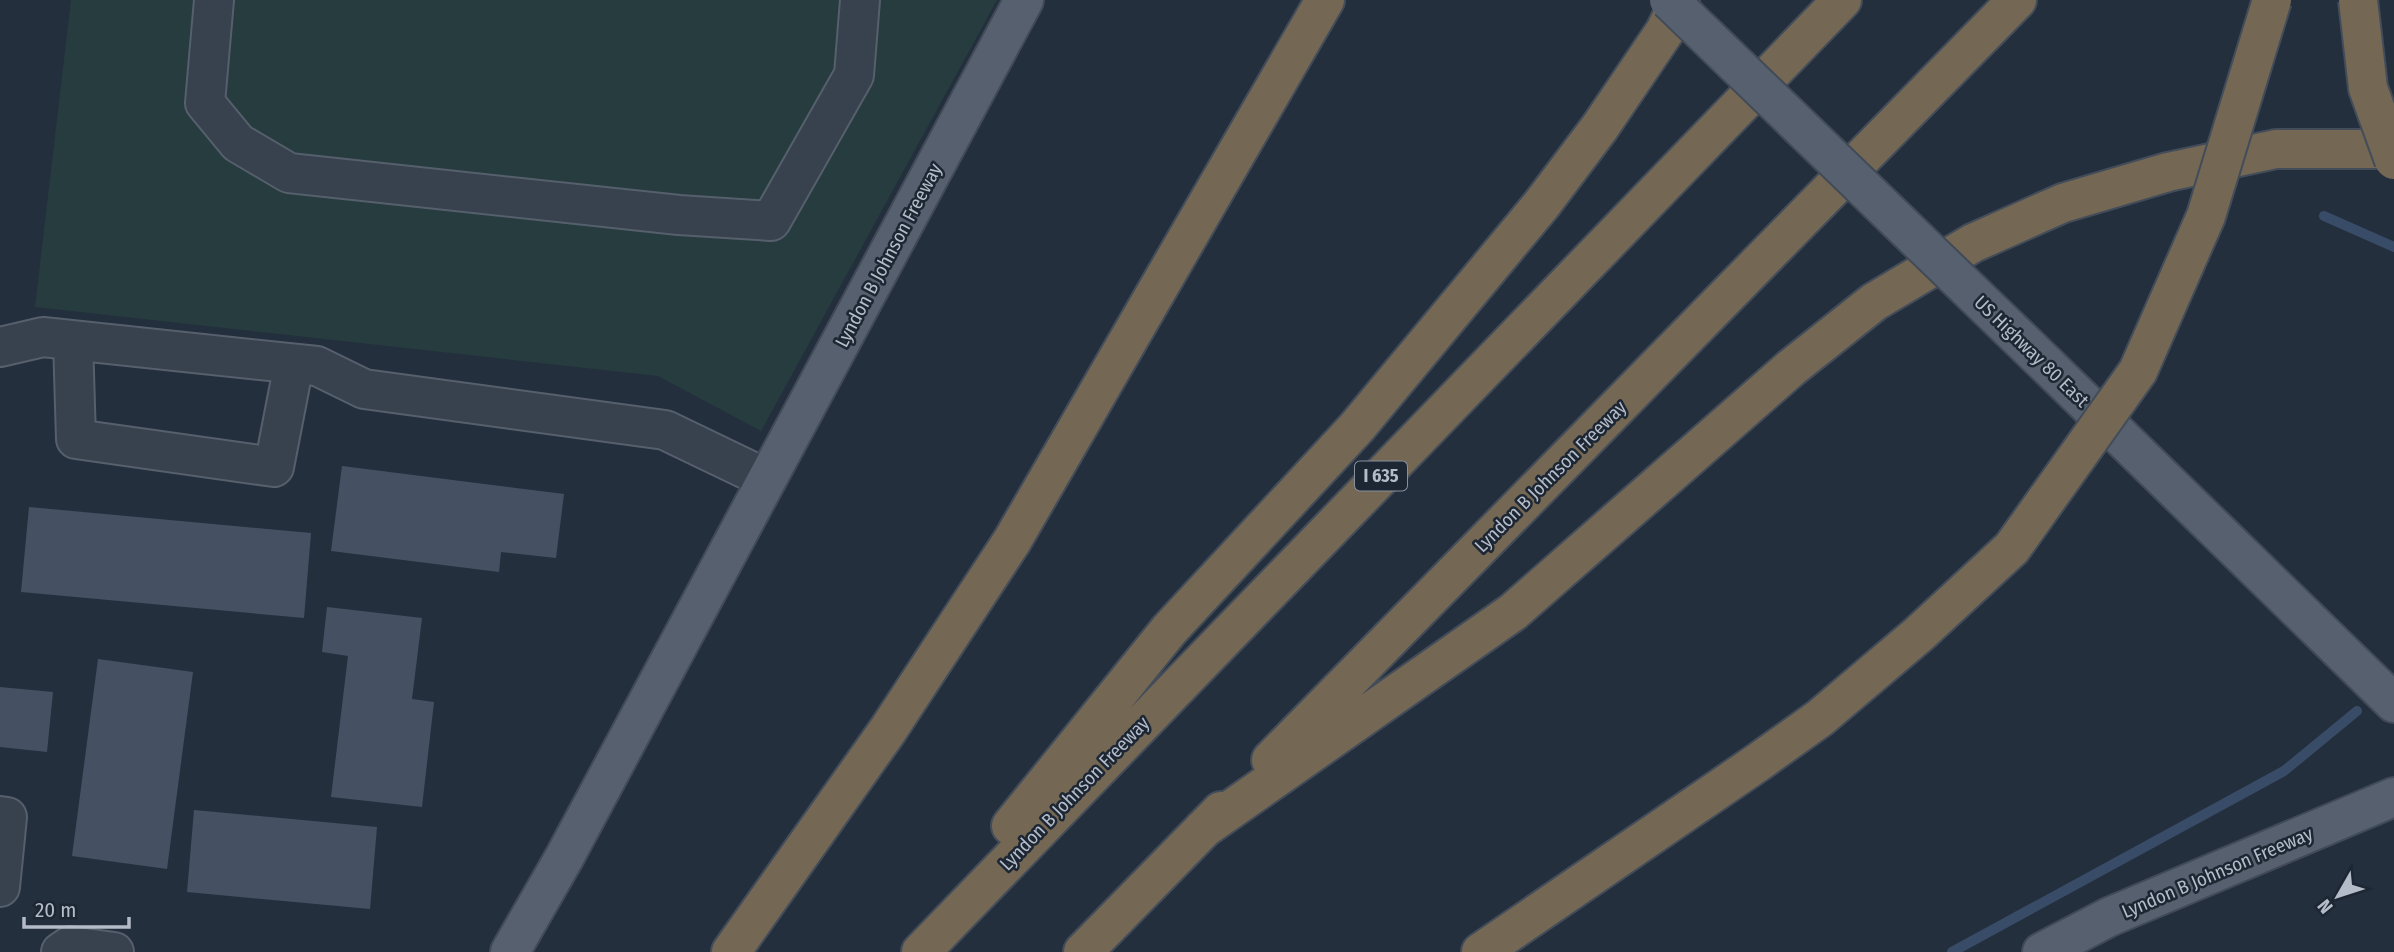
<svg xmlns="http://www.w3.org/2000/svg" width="2394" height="952" font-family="'Fira Sans Condensed',sans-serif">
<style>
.green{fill:#263c3f}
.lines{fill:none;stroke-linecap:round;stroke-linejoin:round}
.stream{stroke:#394c67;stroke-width:10}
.building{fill:#455162}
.minor-casing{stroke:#565f6c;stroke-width:42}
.major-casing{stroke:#414a57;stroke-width:42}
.highway-casing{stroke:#434c59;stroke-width:42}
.minor{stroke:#38414e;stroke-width:38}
.major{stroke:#56606e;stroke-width:38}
.highway{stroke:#746855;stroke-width:38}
.major-bridge-casing{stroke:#414a57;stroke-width:42;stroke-linecap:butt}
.highway-bridge-casing{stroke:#434c59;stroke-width:42;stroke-linecap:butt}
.major-bridge{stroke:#56606e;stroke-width:38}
.highway-bridge{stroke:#746855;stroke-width:38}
.labels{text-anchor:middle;stroke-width:5;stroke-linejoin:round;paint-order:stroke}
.shield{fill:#1d2633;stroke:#878f9c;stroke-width:2}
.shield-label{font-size:18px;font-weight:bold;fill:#b4bcc9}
.street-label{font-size:19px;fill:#b4bcc9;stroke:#1d2633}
</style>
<rect width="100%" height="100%" fill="#242f3e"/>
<path class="green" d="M71 0H997L761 431 658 376 35 307Z"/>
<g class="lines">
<path class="stream" d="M2324 216 2394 247
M1952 952 2284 771 2357 711"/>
</g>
<path class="building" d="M342 466 564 494 556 558 501 552 499 572 331 551Z
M29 507 311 533 304 618 21 592Z
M327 607 422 618 412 699 434 702 422 807 331 797 348 656 322 652Z
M98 659 193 672 167 869 72 856Z
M0 687 53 692 47 752 0 747Z
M194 810 377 827 370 909 187 892Z"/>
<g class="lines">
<g class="minor-casing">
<path id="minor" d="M214 0 205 103 238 143 289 173 679 215 771 221 854 75 860 0
M73 340 76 439 274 467 294 364
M0 347 43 337 317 366 364 389 665 430 767 479
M0 816 7 817 0 887
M61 952 70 946 114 952"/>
</g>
<g class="major-casing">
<path id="major" d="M2047 365 2394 703
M510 952 564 858 1024 0
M2042 952 2109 917 2394 797"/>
</g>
<g class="highway-casing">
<path id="highway" d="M1271 760 2017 0
M1011 826 1169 630 1357 427 1542 204 1600 127 1665 31 1680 0
M1203 829 1513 612 1791 368 1874 302 1973 243 2063 203 2168 172 2276 149H2394
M731 952 888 730 1012 541 1325 0
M921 952 1842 0
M1083 952 1221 811
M1481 952 1757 763"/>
</g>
<use href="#minor" class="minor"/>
<use href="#major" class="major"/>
<use href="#highway" class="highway"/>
<g class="major-bridge-casing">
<path id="major-bridge" d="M1669 0 2047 365"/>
</g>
<g class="highway-bridge-casing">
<path id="highway-bridge" d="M2358 0 2368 88 2394 160
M1757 763 1820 718 1919 634 2012 548 2138 371 2206 216 2272 0"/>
</g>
<use href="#major-bridge" class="major-bridge"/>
<use href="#highway-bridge" class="highway-bridge"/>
</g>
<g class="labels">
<rect class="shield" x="1355" y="461.5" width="52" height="29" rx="5"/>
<g class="shield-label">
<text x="1381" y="482">I 635</text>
</g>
<g class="street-label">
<text transform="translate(888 255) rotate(-62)" y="7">Lyndon B Johnson Freeway</text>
<text transform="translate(2032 351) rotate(44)" y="7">US Highway 80 East</text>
<text transform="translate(1550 476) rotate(-45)" y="7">Lyndon B Johnson Freeway</text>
<text transform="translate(1074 793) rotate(-46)" y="7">Lyndon B Johnson Freeway</text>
<text transform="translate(2217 872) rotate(-23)" y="7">Lyndon B Johnson Freeway</text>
</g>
</g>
<g transform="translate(2338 896) rotate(231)" stroke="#1d2633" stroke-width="5" paint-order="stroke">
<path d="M0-5L12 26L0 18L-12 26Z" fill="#b4bcc9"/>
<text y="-10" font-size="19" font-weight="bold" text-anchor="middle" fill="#b4bcc9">N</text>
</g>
<path d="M24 917v10h105v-10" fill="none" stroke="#b4bcc9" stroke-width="3.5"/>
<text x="35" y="917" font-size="21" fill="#b4bcc9" stroke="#1d2633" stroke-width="5" paint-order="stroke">20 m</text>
</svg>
